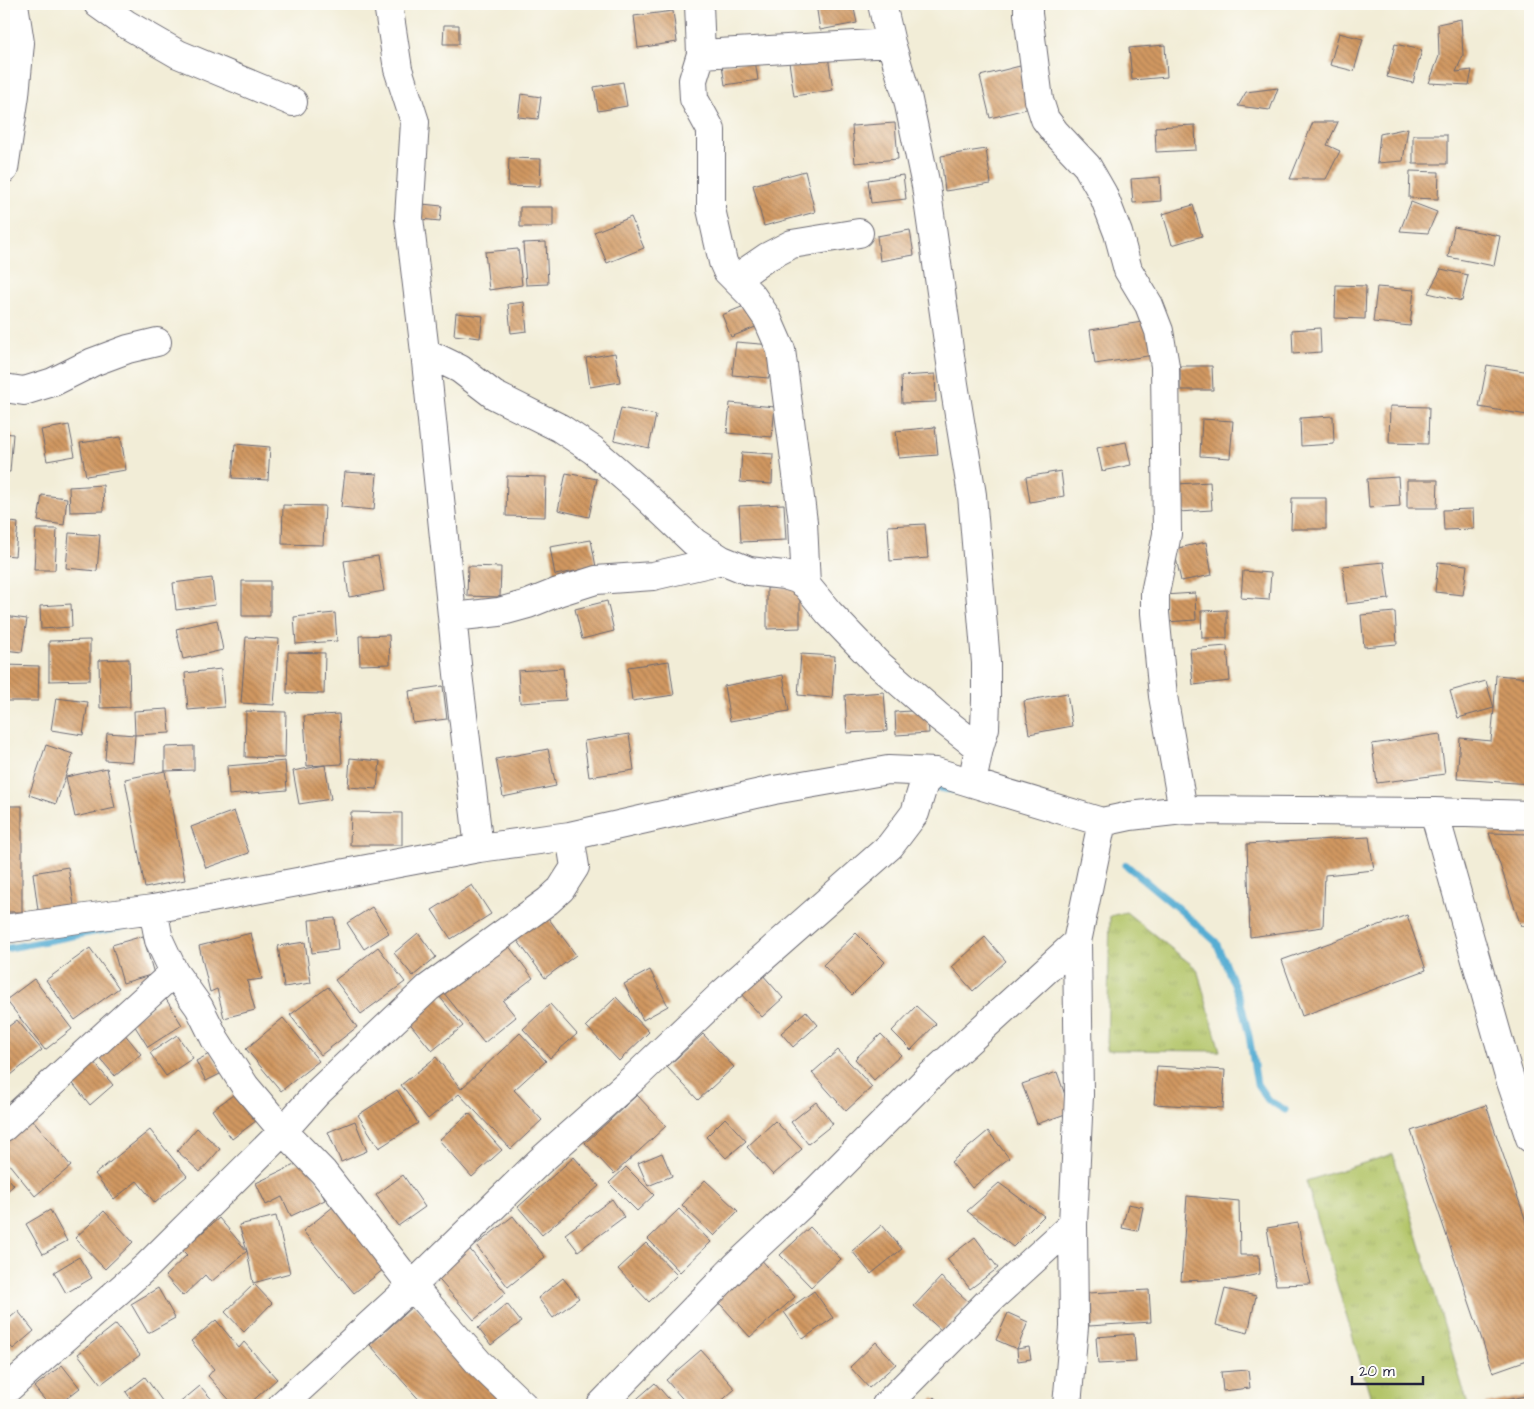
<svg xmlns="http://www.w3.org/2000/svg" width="1534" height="1409" font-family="'Architects Daughter',sans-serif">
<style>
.park{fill:url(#park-tufts);stroke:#6a7452}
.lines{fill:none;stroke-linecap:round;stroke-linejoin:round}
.stream{stroke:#57add3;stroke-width:7}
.building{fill:url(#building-back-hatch)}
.minor-casing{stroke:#6b6972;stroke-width:30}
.minor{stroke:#fff;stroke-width:28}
</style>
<defs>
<pattern id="park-tufts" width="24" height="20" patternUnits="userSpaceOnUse" patternTransform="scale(1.25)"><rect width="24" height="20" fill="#b3c569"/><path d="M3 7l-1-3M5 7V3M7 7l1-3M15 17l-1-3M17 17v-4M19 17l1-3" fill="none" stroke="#9aa95c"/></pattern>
<pattern id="building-back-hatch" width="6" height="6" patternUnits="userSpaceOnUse" patternTransform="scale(1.25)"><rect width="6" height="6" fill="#d19861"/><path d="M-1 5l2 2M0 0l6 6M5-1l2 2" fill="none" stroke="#a97c51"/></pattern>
</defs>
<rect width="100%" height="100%" fill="#fdfcf7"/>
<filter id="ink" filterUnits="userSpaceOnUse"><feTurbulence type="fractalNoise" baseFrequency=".02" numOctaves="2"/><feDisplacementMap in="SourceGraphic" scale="10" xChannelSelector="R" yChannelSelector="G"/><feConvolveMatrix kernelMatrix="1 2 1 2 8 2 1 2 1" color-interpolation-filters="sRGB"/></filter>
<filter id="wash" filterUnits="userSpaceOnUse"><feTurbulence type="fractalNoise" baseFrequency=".0096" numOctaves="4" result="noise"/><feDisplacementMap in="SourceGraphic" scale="20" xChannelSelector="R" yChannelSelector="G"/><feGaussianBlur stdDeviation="1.12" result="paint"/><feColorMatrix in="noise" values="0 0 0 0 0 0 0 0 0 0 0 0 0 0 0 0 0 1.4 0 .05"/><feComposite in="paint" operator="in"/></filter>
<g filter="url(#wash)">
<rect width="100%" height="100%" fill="#f2edd7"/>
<path class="park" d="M1126 912 1197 969 1220 1051 1107 1050 1110 916Z
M1393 1154 1468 1405H1373L1306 1181Z"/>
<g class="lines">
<path class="stream" d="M929 787 953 790
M1126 865 1180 910 1216 942 1240 999 1249 1036 1257 1084 1268 1100 1285 1110
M4 949 125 926"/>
</g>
<g id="blocks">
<path class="building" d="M816 4H853L857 23 820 30Z
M673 11 677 42 638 48 634 16Z
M1461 19 1463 55 1456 72 1472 70 1469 85 1429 83 1439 56 1438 24Z
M444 25H459V44H443Z
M1339 33 1363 39 1354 71 1330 65Z
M1395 44 1422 50 1413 83 1387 77Z
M1165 45 1167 77 1132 80 1129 48Z
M828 56 833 90 794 96 789 62Z
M755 60 758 80 725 85 722 65Z
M1020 66 1030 108 990 118 980 76Z
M623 82 627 106 598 111 594 87Z
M1278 88 1270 110 1238 106 1246 92Z
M521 94 541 97 538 119 518 117Z
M1313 122H1338L1327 145 1340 151 1326 179H1290Z
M895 123 898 159 855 163 852 126Z
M1195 125 1196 150 1156 152 1155 127Z
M1408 128 1403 161 1377 163 1380 134Z
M1413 135H1447V164H1413Z
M986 149 991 184 945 191 941 156Z
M509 158 541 159 540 187 508 186Z
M805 171 815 212 764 226 753 185Z
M1410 171 1439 172 1438 199 1409 198Z
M903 175 906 199 871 203 868 180Z
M1160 177 1161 201 1133 203 1131 179Z
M1411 202 1437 212 1428 233 1400 231Z
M422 204 442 206 440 221 420 219Z
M1193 205 1202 236 1172 245 1163 214Z
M520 207H553V227H520Z
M631 217 644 248 607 263 594 232Z
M1454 227 1500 236 1494 266 1448 257Z
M910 230 914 255 880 261 877 236Z
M546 242 548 284 526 285 523 243Z
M518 249 522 285 489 290 485 252Z
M1441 269 1468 275 1462 301 1428 293Z
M1336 285 1366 286 1365 319 1335 318Z
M1377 287 1414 290 1410 326 1373 322Z
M524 302 527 331 511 333 508 304Z
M749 304 758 326 731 337 722 315Z
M456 313 483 316 480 338 454 335Z
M1149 321 1154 355 1095 364 1090 330Z
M1320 328 1321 352 1293 354 1292 330Z
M736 342 772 345 769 378 732 375Z
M615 353 620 382 590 387 586 358Z
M1487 365 1530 372V399L1527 415 1479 407Z
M1180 366H1212L1213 390H1180Z
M935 374 936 402 902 403 901 376Z
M730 403 775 407 772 437 727 433Z
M1390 406 1429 407 1428 444 1389 443Z
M621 408 656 415 649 448 614 440Z
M1333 416 1334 444 1301 446 1300 418Z
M1202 419 1233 421 1230 458 1200 456Z
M69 425 75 456 47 461 41 430Z
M935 427 938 455 899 458 896 431Z
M4 433 13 434 10 472H4Z
M121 437 126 470 86 476 80 443Z
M1126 442 1131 465 1102 471 1097 448Z
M235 444 270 447 268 480 232 478Z
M742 452 773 454 772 484 740 482Z
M1061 471 1064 496 1030 502 1026 477Z
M345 472 377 474 374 510 341 507Z
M566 473 597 479 589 517 558 510Z
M507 476 546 477 545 517 506 516Z
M1398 477 1400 506 1369 508 1367 479Z
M1407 480H1438L1437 508H1407Z
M1210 482 1212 510 1178 512 1177 484Z
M103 485 104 511 70 512 69 487Z
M42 495 67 498 64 525 38 521Z
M1292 498H1326V529H1291Z
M784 504 786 540 741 542 739 506Z
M283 505 325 506 323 545 282 544Z
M1473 509 1474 529 1444 530 1443 510Z
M4 521 18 523 15 556 4 555Z
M925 524 928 558 890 561 888 526Z
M36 529H57L55 570H34Z
M69 533 100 535 97 571 66 568Z
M591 540 596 567 555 575 550 547Z
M1206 542 1212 575 1181 581 1174 549Z
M378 556 384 591 349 597 344 561Z
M1384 562 1389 599 1347 604 1343 566Z
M1438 562 1467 565 1463 595 1435 592Z
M468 566 501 567 500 597 467 596Z
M1243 571 1271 573 1269 600 1241 598Z
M212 578 215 605 176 610 173 583Z
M242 581H270V616H242Z
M800 587V628L767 629V588Z
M1195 593 1196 620 1166 622 1164 595Z
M607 601 614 631 582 639 575 609Z
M71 604 72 627 41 629 40 606Z
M1227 610V638H1202L1201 611Z
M1395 612 1397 644 1364 647 1361 615Z
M335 613 337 641 296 644 294 617Z
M4 616 27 619 22 652 4 650Z
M217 620 223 650 183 659 176 629Z
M389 635 390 664 360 665 359 636Z
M246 637 279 639 274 705 241 703Z
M90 640V680L49 681V641Z
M1227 646 1230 681 1193 685 1190 649Z
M288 652 325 653 324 694 287 693Z
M801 654 835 656 832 698 798 695Z
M129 659 130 707 100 708 99 660Z
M669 661 674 695 632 701 628 667Z
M4 665 39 666 38 701H4Z
M563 668 566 700 520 703 518 671Z
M221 669 224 707 188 710 185 673Z
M783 675 789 711 730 721 724 686Z
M1496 675 1530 678V784L1457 779 1460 738 1491 741 1494 708 1458 718 1450 691 1486 681 1494 708Z
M443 686 447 719 413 723 409 691Z
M884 692 887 731 847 733 845 695Z
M1067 693 1072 726 1029 734 1024 701Z
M56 698 88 702 83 735 51 730Z
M168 709 170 733 135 735 134 711Z
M927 710 929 733 896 735 895 712Z
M246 711 286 712 285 758 245 757Z
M339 714 342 764 307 766 304 716Z
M107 733 135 735 133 762 105 760Z
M629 734 634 770 589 777 584 741Z
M1440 734 1445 774 1377 783 1372 744Z
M46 745 73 754 56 804 29 795Z
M194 746V770L165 771V747Z
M548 749 556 786 503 797 496 759Z
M350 758 380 761 377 789 348 787Z
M285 761 287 790 229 795 227 766Z
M325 765 331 799 299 804 293 771Z
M107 768 115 808 75 817 66 777Z
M165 771 185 880 145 888 125 779Z
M4 806H22V912H4Z
M234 811 249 853 206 868 191 827Z
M351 812 402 813V845H350Z
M1489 833 1530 834V925L1521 926Z
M1369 837 1374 870 1325 875 1323 927 1250 937 1247 844Z
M68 867 74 905 38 910 33 873Z
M472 885 491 914 451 939 432 910Z
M372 907 389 933 364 949 347 923Z
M543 911 576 955 545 978 512 933Z
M1407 915 1426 970 1302 1016 1282 960Z
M335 918 338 950 312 953 309 920Z
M251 933 262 979 247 981 255 1010 224 1018 217 989 210 992 199 946Z
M418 933 436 957 413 976 394 953Z
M856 933 885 962 852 995 823 965Z
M143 936 154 974 123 983 112 945Z
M985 937 1006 961 973 991 952 967Z
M305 942 311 983 284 987 278 946Z
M508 945 533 978 503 1001 516 1017 484 1043 439 987Z
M378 947 405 982 361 1014 335 980Z
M90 948 119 988 75 1020 46 980Z
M650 970 668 1006 643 1020 624 984Z
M762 974 783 998 762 1017 740 993Z
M34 979 72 1029 45 1050 6 1000Z
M328 987 357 1027 321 1055 290 1015Z
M439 996 463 1026 432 1051 408 1021Z
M616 997 649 1032 619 1061 586 1026Z
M166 999 182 1025 148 1047 131 1020Z
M550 1004 577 1034 550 1058 523 1029Z
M916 1006 936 1024 911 1050 892 1031Z
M806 1011 818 1025 793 1047 781 1033Z
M283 1018 319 1061 281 1091 246 1049Z
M17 1020 42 1050 11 1075 4 1066V1030Z
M123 1032 141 1054 115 1076 97 1055Z
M520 1033 546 1061 514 1090 542 1120 511 1149 459 1094 428 1119 401 1085 436 1057 461 1089Z
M703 1034 734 1067 698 1100 667 1067Z
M881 1034 901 1055 874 1080 855 1059Z
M177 1035 193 1058 166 1076 150 1053Z
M838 1050 872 1087 846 1111 812 1073Z
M211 1053 222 1073 206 1081 196 1061Z
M93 1061 113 1085 90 1105 70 1080Z
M1157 1066 1225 1070 1223 1108 1154 1104Z
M1057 1072 1071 1112 1037 1124 1022 1084Z
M397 1090 418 1123 379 1148 358 1115Z
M236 1093 256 1121 232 1139 212 1110Z
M637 1095 666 1126 614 1174 585 1143Z
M816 1102 833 1124 808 1144 791 1122Z
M1486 1105 1530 1233V1359L1493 1372 1411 1131Z
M469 1113 502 1150 472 1177 439 1140Z
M28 1114 71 1166 35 1196 4 1158V1135Z
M725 1118 746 1141 726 1158 706 1137Z
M355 1121 367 1151 341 1162 328 1132Z
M775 1121 802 1149 773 1175 747 1147Z
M197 1128 220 1149 200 1172 177 1151Z
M150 1130 187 1176 155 1203 137 1181 114 1199 95 1174Z
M988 1131 1009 1158 972 1188 951 1162Z
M662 1153 672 1176 648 1186 638 1163Z
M574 1157 599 1186 542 1235 518 1207Z
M307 1159 325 1200 291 1216 282 1197 266 1205 256 1183Z
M626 1167 654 1195 637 1211 609 1183Z
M4 1173 14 1185 4 1194Z
M403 1175 425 1207 398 1226 376 1195Z
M705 1180 738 1211 714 1236 682 1205Z
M999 1183 1044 1216 1013 1247 967 1211Z
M1187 1196 1239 1201 1240 1255H1259L1260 1274 1234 1279 1181 1281Z
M612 1199 624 1217 578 1251 565 1234Z
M339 1202 389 1265 354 1293 303 1231Z
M1128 1204 1143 1207 1138 1231 1122 1228Z
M679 1209 711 1242 680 1272 648 1239Z
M50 1210 67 1241 43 1254 26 1224Z
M104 1211 133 1242 105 1269 75 1238Z
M276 1216 290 1273 253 1283 247 1251 239 1225Z
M513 1216 545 1257 508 1287 476 1245Z
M219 1218 247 1251 211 1282 205 1275 183 1296 165 1276 187 1255 182 1250Z
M1298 1223 1303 1253 1311 1284 1276 1285 1267 1228Z
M882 1225 902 1249 871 1274 852 1251Z
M810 1227 841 1259 811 1287 780 1255Z
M975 1237 998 1268 970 1289 947 1259Z
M646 1243 677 1275 649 1302 618 1269Z
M467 1246 506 1293 474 1320 434 1274Z
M758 1256 795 1297 750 1337 713 1296Z
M79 1257 92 1278 66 1293 54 1272Z
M941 1277 969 1302 942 1331 914 1306Z
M563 1278 579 1298 553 1318 538 1298Z
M254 1284 272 1303 244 1332 225 1312Z
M158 1288 175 1318 148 1333 131 1304Z
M1225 1289 1256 1296 1248 1333 1216 1325Z
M1149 1290 1151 1322 1089 1326 1088 1293Z
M814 1291 833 1318 803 1339 784 1312Z
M507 1304 521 1322 491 1345 478 1328Z
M414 1305 505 1405H424L370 1345Z
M18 1311 34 1331 13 1349 4 1339V1323Z
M1008 1313 1028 1322 1017 1349 996 1340Z
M216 1320 239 1348 244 1342 277 1379 248 1405H234L208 1376 214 1369 191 1341Z
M116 1324 140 1355 101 1384 78 1354Z
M1134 1334 1136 1362 1098 1364 1096 1337Z
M876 1342 896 1364 869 1388 850 1367Z
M1029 1347 1031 1359 1018 1361 1017 1349Z
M701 1350 735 1389 717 1405H688L666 1380Z
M62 1365 80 1388 58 1405H49L34 1387Z
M1248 1370 1250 1388 1223 1391 1221 1372Z
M145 1377 165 1405H135L126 1392Z
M655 1383 674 1405H630Z
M200 1386 217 1405H177Z
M1530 1395V1405H1485V1404Z
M934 1397 942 1405H926Z
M1099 1403 1133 1404V1405H1099Z"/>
</g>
</g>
<g filter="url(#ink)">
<use href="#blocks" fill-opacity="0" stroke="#6b6972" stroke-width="1"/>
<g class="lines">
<g class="minor-casing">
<path id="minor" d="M98 4 126 24 178 54 293 102
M388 4 398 69 415 122 409 218 425 352 458 674 479 848
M699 4 701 54 693 80 694 99 711 130V209L723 262 727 271 752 296 767 318 781 350 803 522 806 585
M882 4 891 43 908 100 926 186 954 384 972 495 986 663V700L985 728 979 748 972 783
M1028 4V14L1039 100 1045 119 1055 132 1087 166 1103 194 1118 233 1128 270 1149 305 1159 331 1165 366 1167 534 1155 593V613L1163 696 1183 810
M701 54 891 43
M4 169 15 95 20 43 14 4
M735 279 767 257 792 244 859 233
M425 352 460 369 494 395 560 428 593 450 639 490 694 542 722 560 749 571 784 575 797 579 806 585 829 613 875 661 938 716 979 748
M4 388 24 391 53 382 93 362 128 349 157 342
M453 617 499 612 528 604 558 592 596 580 653 576 722 560
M1434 812 1508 1073 1530 1138
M153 909 159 940 174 972 199 1007 215 1039 245 1086 283 1131 323 1172 412 1286 479 1363 523 1405
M4 929 153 909 479 848 570 836 774 790 888 770 936 772 1102 822 1130 816 1183 810 1434 812 1530 815
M4 1127 174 972
M4 1392 148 1265 283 1131 317 1093 428 988 548 901 561 889 575 867 570 836
M282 1405 412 1286 539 1162 636 1076 723 993 890 846 915 813 924 783 936 772
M601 1405 736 1266 811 1196 929 1077 1077 942
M886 1405 993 1297 1073 1224
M1067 1405 1074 1327 1073 1224 1079 1095 1077 942 1102 822"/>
</g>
<use href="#minor" class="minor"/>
</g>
</g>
<rect width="1534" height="1409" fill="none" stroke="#fdfcf7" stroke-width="20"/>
<path d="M1352 1376v8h71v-8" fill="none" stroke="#22223b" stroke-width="2.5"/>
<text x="1359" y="1376" font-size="15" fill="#22223b" stroke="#fdfcf7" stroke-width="4" paint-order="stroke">20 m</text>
</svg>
